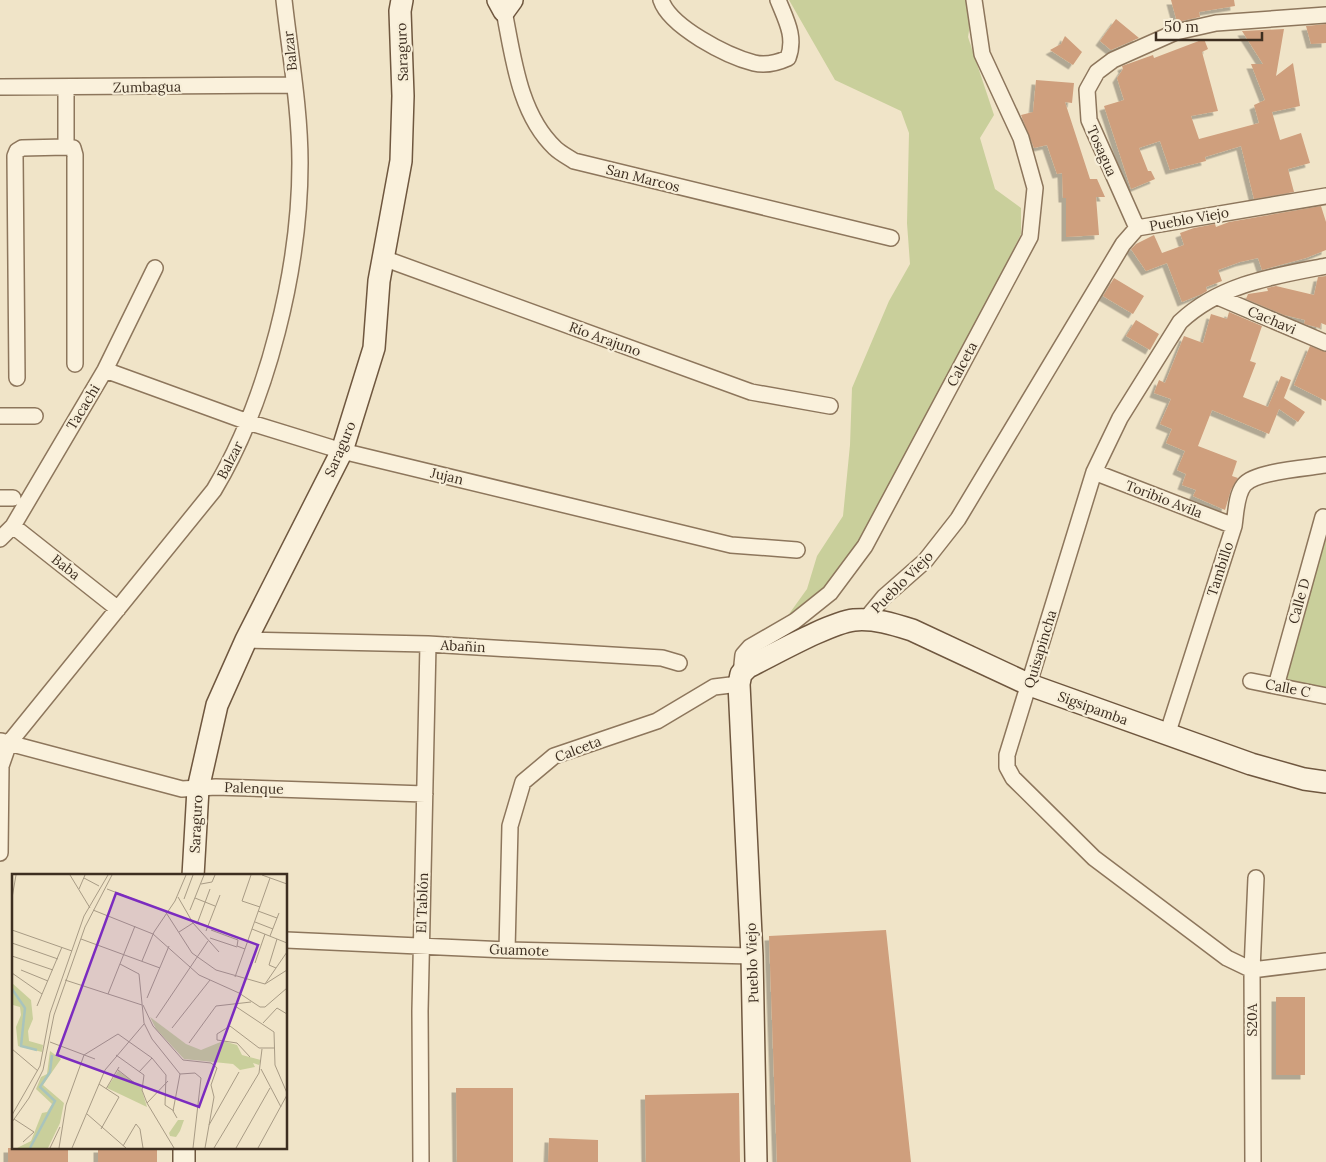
<svg xmlns="http://www.w3.org/2000/svg" width="1326" height="1162" font-family="Lora,serif">
<style>
.green{fill:#c9cf9b}
.building{fill:#cf9f7d;filter:url(#shadow)}
.lines{fill:none;stroke-linecap:round;stroke-linejoin:round}
.street-casing{stroke:#8d765c;stroke-width:18}
.secondary-casing{stroke:#6f573f;stroke-width:24}
.street{stroke:#faf1dc;stroke-width:15}
.secondary{stroke:#faf1dc;stroke-width:21}
.labels{text-anchor:middle;stroke-width:4.5;stroke-linejoin:round;paint-order:stroke}
.street-label{font-size:14px;fill:#3d2e20;stroke:#f7eed8}
.inset-river{fill:none;stroke:#a9c4bc;stroke-width:2.5}
.inset-road{fill:none;stroke:#a89b85;stroke-width:1}
.view{fill:#7b2cbf;fill-opacity:0.15;stroke:#7b2cbf;stroke-width:2.5}
.inset-edge{fill:none;stroke:#3d2e20;stroke-width:2.5}
</style>
<defs>
<filter id="shadow"><feDropShadow dx="-4.5" dy="4.5" stdDeviation="0" flood-color="#0004"/></filter>
</defs>
<rect width="100%" height="100%" fill="#f0e4c8"/>
<path class="green" d="M789 0H974L968 37 994 115 980 138 995 189 1021 208V234L879 520 831 590 784 621 807 589 817 556 843 516 850 445 852 388 889 301 910 264 907 223 909 133 901 111 835 80Z
M1326 515V691L1283 682Z"/>
<path class="building" d="M1171 0H1234L1235 6 1199 12 1200 17 1177 22Z
M1116 19 1139 38 1111 50 1100 41Z
M1326 24V43L1311 44 1306 26Z
M1284 29 1276 76 1293 63 1300 106 1272 112 1280 140 1301 133 1310 163 1288 169 1294 192 1254 199 1241 146 1205 157 1206 161 1170 170 1160 141 1139 148 1148 171H1151L1155 179 1131 189 1104 106 1124 100 1117 78 1123 69 1122 66 1153 55 1154 58 1204 39 1208 49 1202 52 1218 111 1191 116 1199 139 1259 123 1254 105 1265 100 1251 64H1263L1242 31Z
M1065 36 1082 52 1073 65 1050 50 1061 44Z
M1036 80 1074 83 1072 103 1065 102 1090 179H1097L1105 197H1096L1099 235 1066 237V198H1063L1062 173 1057 174 1047 145 1034 148 1021 115 1033 112Z
M1321 206 1326 222V250L1306 258 1262 270 1258 258 1240 262 1218 270 1222 281 1206 287 1207 291 1202 294 1182 302 1167 263 1146 271 1131 249 1136 244 1154 235 1162 253 1184 245 1180 233 1194 228 1215 224 1216 227 1229 222Z
M1326 276V325L1321 323 1320 328 1304 324 1305 320 1284 315 1246 299 1248 294 1268 291 1267 288 1276 286 1314 295 1318 277Z
M1114 278 1144 296 1133 314 1103 296Z
M1229 312 1262 326 1250 361 1256 363 1243 397 1268 407 1281 376 1291 380 1284 398 1305 412 1298 422 1279 409 1269 434 1212 410 1198 446 1237 461 1232 476 1238 478 1231 490 1225 510 1193 496 1196 490 1182 485 1186 474 1177 470 1185 451 1166 443 1172 429 1160 424 1171 399 1154 393 1159 380 1165 383 1184 336 1203 343 1211 314 1227 319Z
M1136 320 1159 334 1150 350 1126 336Z
M1310 346 1326 352V401L1294 385Z
M886 930 911 1162H777L769 936Z
M1276 997H1305V1075H1276Z
M456 1088H513V1162H457Z
M739 1093 740 1162H646L645 1095Z
M549 1138 598 1140V1162H548Z
M8 1148H68V1162H8Z
M98 1148H157V1162H98Z"/>
<g class="lines">
<g class="street-casing">
<path id="street" d="M661 0C670 27 727 56 754 63 766 66 777 63 788 58 796 37 786 20 778 0
M504 11C513 56 519 114 555 148 560 153 568 157 574 161L891 238
M0 87 293 85
M66 147 73 148 75 155V364
M1137 228 1089 120 1087 90 1097 72 1113 60 1176 32 1216 23 1326 15
M383 258 751 392 830 406
M1326 266C1274 276 1220 284 1180 322L1120 418 1094 472 1007 755V767L1013 778 1094 858 1227 958 1252 970 1326 961
M1218 297 1326 343
M105 370 248 422 342 451 731 545 797 550
M17 378 15 156 17 151 22 148 66 147V88
M0 416H35
M1094 472 1234 526
M0 498H13
M13 526 118 609
M0 539 13 526 105 370 155 268
M865 620 884 597 925 561 958 519 1123 244 1137 228 1326 196
M246 640 428 644 662 658 679 663
M741 674 743 655 750 647 795 621 830 593 865 546 1030 237 1035 188 1021 138 982 54 974 0
M1251 681 1326 696
M1276 686 1323 517
M1167 735 1234 526C1236 513 1236 495 1244 485 1255 471 1308 468 1326 465
M1 741 182 789 216 787 425 794
M0 853 1 766 9 743 214 490C268 400 300 268 300 163 300 109 290 54 284 0
M286 940 507 950 752 956
M507 950 510 826 523 782 554 756 657 721 714 687 739 684
M421 1162 420 1011 428 644
M1253 1162 1252 970 1256 878"/>
</g>
<g class="secondary-casing">
<path id="secondary" d="M498 0 504 11 512 0
M193 876 198 789 217 705 246 640 342 451 374 348 379 281 401 161 403 96 400 11 402 0
M184 1162V1148
M756 1162 752 956 739 684 741 674 748 667C773 655 829 623 854 620 874 618 893 624 912 630L1030 685 1251 764 1304 779 1326 782"/>
</g>
<use href="#street" class="street"/>
<use href="#secondary" class="secondary"/>
</g>
<g class="labels">
<g class="street-label">
<text transform="translate(290 51) rotate(-96)" y="5">Balzar</text>
<text transform="translate(402 52) rotate(-92)" y="5">Saraguro</text>
<text transform="translate(147 87) rotate(-1)" y="5">Zumbagua</text>
<text transform="translate(1102 151) rotate(66)" y="5">Tosagua</text>
<text transform="translate(643 178) rotate(14)" y="5">San Marcos</text>
<text transform="translate(1189 219) rotate(-10)" y="5">Pueblo Viejo</text>
<text transform="translate(1272 320) rotate(23)" y="5">Cachavi</text>
<text transform="translate(605 339) rotate(20)" y="5">Río Arajuno</text>
<text transform="translate(962 364) rotate(-62)" y="5">Calceta</text>
<text transform="translate(83 407) rotate(-59)" y="5">Tacachi</text>
<text transform="translate(340 449) rotate(-67)" y="5">Saraguro</text>
<text transform="translate(230 460) rotate(-63)" y="5">Balzar</text>
<text transform="translate(447 476) rotate(13)" y="5">Jujan</text>
<text transform="translate(1164 499) rotate(21)" y="5">Toribio Avila</text>
<text transform="translate(66 567) rotate(38)" y="5">Baba</text>
<text transform="translate(1220 569) rotate(-72)" y="5">Tambillo</text>
<text transform="translate(902 582) rotate(-45)" y="5">Pueblo Viejo</text>
<text transform="translate(1299 601) rotate(-75)" y="5">Calle D</text>
<text transform="translate(463 646) rotate(3)" y="5">Abañin</text>
<text transform="translate(1040 649) rotate(-73)" y="5">Quisapincha</text>
<text transform="translate(1288 688) rotate(11)" y="5">Calle C</text>
<text transform="translate(1093 708) rotate(20)" y="5">Sigsipamba</text>
<text transform="translate(578 749) rotate(-21)" y="5">Calceta</text>
<text transform="translate(254 788) rotate(2)" y="5">Palenque</text>
<text transform="translate(196 824) rotate(-87)" y="5">Saraguro</text>
<text transform="translate(422 903) rotate(-88)" y="5">El Tablón</text>
<text transform="translate(519 950) rotate(2)" y="5">Guamote</text>
<text transform="translate(752 963) rotate(-92)" y="5">Pueblo Viejo</text>
<text transform="translate(1252 1020) rotate(-90)" y="5">S20A</text>
</g>
</g>
<g transform="translate(12 874)">
<rect width="275" height="275" fill="#f0e4c8"/>
<path d="M0 109 19 126 21 145 16 157 17 167 31 171 30 178 6 172 4 153 9 141 8 133 1 131ZM138 143 174 170 189 176 211 167 225 171 230 181 249 186 247 191 241 189 243 193 228 196 221 190 172 185 144 155ZM38 177 49 185 31 211 52 229 48 249 36 274H5L19 267 30 239 35 238 40 230 24 215 29 203 35 200ZM106 197 129 213 135 233 95 214ZM166 246H172L168 257 164 263 158 262 157 259Z" fill="#c9cf9b"/>
<path class="inset-river" d="M0 115 13 134 9 172 25 176M18 274 43 227 28 213 38 198 40 181"/>
<path class="inset-road" d="M58 1 78 34M239 1 230 27 248 33M250 1 275 10M72 4 87 12M189 10 200 8 203 1M67 15 73 1M95 15 153 37 180 79 204 96 253 110 275 96M166 23 181 49 207 78M0 24 4 1M183 24 203 32M172 25 181 1M81 36 141 60 187 101 227 119 248 133H253L275 114M178 36 192 1M246 37 265 44M243 48 261 55M185 50 198 15M240 55 275 69M0 56 60 77M199 56 226 66 225 72 233 75M194 57 208 21M167 58 181 49M258 62 267 39M198 64 225 73M69 65 148 94M0 69 46 85M0 82 41 96M130 87 142 58 163 27 174 1M243 89 253 60M108 90 127 100 132 149 140 165 168 200 161 237 165 244M264 94 257 91 265 65M9 96 36 107M0 99 30 120M223 103 258 4M53 106 130 131M253 110 275 78M96 120 123 52M135 124 157 72M131 131 141 152 171 186 199 189 205 194 199 211 202 223 193 274M25 132 50 73M223 132 262 158 263 191 275 219M144 144 196 67M251 149 265 134 275 140M160 154 198 106M38 168 83 185M177 169 204 132 239 128M0 175 26 197M104 181 132 201 130 216 135 229 162 274M238 183 225 169 205 166V160L218 152 247 174H263M249 195 269 233M106 196 124 210M127 198 140 184M168 200 183 199 189 204 181 274M87 210 107 223 89 255M94 215 107 193M135 229 156 207M75 240 114 274M0 241 28 192 38 139 72 42 96 1M2 245 22 258 11 268M0 248 17 224 31 196 42 141 73 53 100 1M197 251 227 198M111 272 124 250 128 255 131 274M38 274 48 253M47 274 54 231 72 181 106 160 140 184 154 201 153 231 162 237M60 274 93 196 132 150M202 274 247 199 250 175M224 274 258 214M246 274 275 221"/>
<path class="view" d="M104 19 246 71 187 233 45 181Z"/>
<rect width="275" height="275" class="inset-edge"/>
</g>
<path d="M1156 32v8h106v-8" fill="none" stroke="#3d2e20" stroke-width="2.5"/>
<text x="1164" y="32" font-size="15" fill="#3d2e20" stroke="#f7eed8" stroke-width="4" paint-order="stroke">50 m</text>
</svg>
